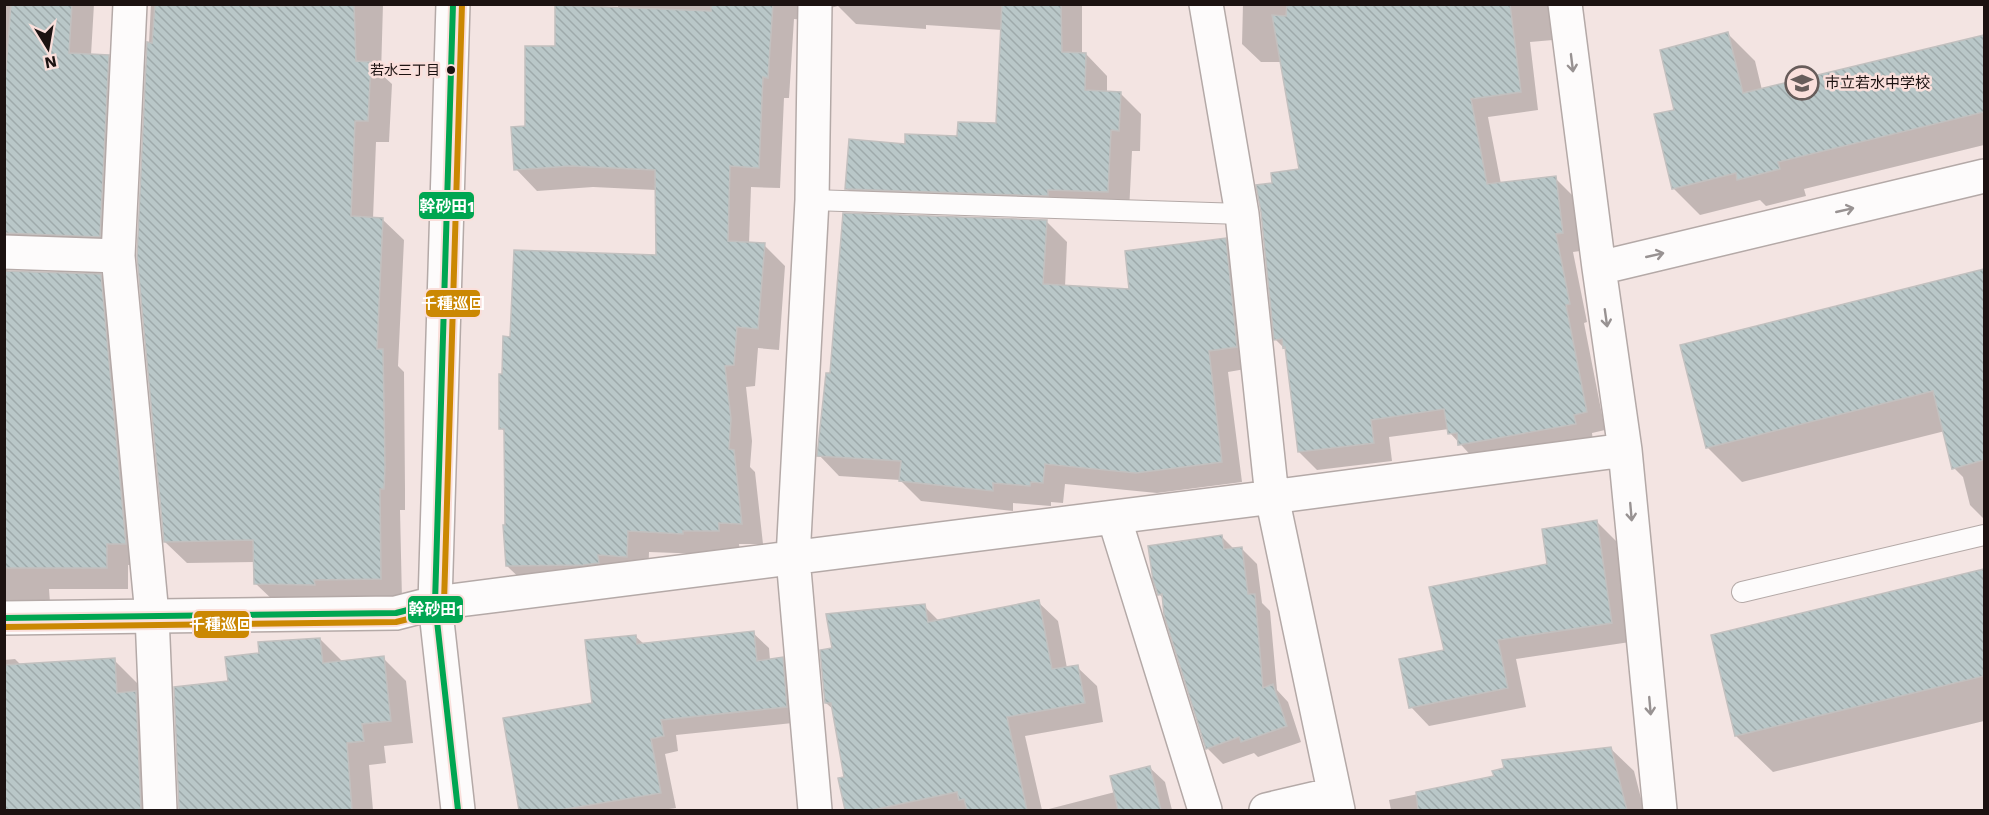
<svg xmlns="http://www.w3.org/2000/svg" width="1989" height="815" font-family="'Work Sans','Noto Sans JP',sans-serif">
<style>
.shadow{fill:#0003}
.building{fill:url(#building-back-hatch);stroke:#c2c0bf;stroke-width:1.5}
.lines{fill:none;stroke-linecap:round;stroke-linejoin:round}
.lane-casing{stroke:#b4a9a7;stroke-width:22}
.street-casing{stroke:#b4a9a7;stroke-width:36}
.secondary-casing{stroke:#b4a9a7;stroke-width:36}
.lane{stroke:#fdfbfb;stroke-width:20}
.street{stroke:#fdfbfb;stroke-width:33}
.secondary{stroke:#fdfbfb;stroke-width:33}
.bus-1-casing{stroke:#fadfdb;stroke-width:10}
.bus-2-casing{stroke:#fadfdb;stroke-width:10}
.bus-1{stroke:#00a651;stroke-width:6}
.bus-2{stroke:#cb8803;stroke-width:6}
.oneway{stroke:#989292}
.bus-dot{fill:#1c1211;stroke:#fadfdb;stroke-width:2}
.labels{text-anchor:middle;stroke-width:5;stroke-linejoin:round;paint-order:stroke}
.bus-label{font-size:14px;fill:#1c1211;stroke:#fadfdb;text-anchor:end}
.poi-label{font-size:15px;fill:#1c1211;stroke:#fadfdb;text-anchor:start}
.line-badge{stroke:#fadfdb;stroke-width:2}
.badge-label{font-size:16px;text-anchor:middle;font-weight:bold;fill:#fff}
</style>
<defs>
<pattern id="building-back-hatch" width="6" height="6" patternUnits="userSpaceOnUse" patternTransform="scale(1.5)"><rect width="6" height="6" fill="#b9c7c8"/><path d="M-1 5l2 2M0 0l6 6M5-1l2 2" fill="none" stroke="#9eaaab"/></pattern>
</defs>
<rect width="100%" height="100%" fill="#f3e4e2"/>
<path class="shadow" d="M4 4H94L91 55 108 56 130 78 121 257 9 263 7 272 100 276 122 297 147 564 128 565V589H49L50 603H4Z
M151 4H383L381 74 392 84 389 142H376L373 219H382L404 240 398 366 404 372 405 488V510H400L402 600 277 604 255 583V562L187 563 165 542 138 256Z
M618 4H1082V54H1086L1107 76V93H1120L1141 114 1140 151H1132L1129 212 868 210 846 188 906 146 959 137 998 124 1002 30 926 25V29L856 24 838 6 827 9 818 21 794 19 789 98H784L780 188 751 187 749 244 764 245 785 266 779 350 758 348 755 386 746 387 752 441 750 467 755 472 763 544H739L740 552H704V554L649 552 648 578 529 587 507 566 506 433 501 428 503 375 512 338 657 257 656 190 593 187 537 191 516 169 527 127 556 48 618 9Z
M1243 4H1549L1553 40 1530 42 1538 110 1488 117 1501 184 1555 178 1573 196 1580 251 1573 252 1587 322 1584 323 1605 430 1592 433 1593 442 1478 463 1450 433 1449 429 1389 437 1392 461 1317 470 1299 452 1287 351 1276 340 1274 184 1301 170 1282 62H1261L1242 44Z
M1728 34 1755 61 1762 90 1984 36V145L1804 189 1806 196 1766 206 1760 200 1700 215 1673 188 1676 111Z
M1046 221 1067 242 1065 287 1131 291 1225 240 1246 260 1257 367 1228 372 1242 482 1157 493 1065 484 1063 503 1051 502V506L1013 503V511L921 501 900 480 839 476 819 455 831 375Z
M1984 271V519L1970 505 1963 477 1954 468 1945 431 1742 482 1707 447 1682 346Z
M1597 522 1616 541 1630 642 1516 659 1526 707 1429 726 1411 707 1446 651Z
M1222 537 1234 549 1241 548 1257 564 1262 603 1270 611 1277 690 1288 702 1301 742 1258 757 1254 753 1223 764 1207 748 1164 599 1159 594Z
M1984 570V721L1773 772 1736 736 1712 637Z
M1038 602 1058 621 1067 668 1077 667 1097 686 1103 722 1025 736 1042 810H846L840 779 846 778 835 711 826 703 833 649 924 606 939 621Z
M753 633 769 648 770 660 782 658 797 673 802 722 676 735 678 751 665 754 676 808 662 810H520L505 719 594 704 635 636 644 644Z
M320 639 343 662 383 658 406 681 413 743 384 746 386 763 369 765 373 810H180L175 688 229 682 261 654Z
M15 659 22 666 114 660 137 683 138 694 159 715 163 810H4V660Z
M1610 748 1634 771 1644 810H1391L1389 800 1496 778Z
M1149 767 1165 782 1172 810H1045L1115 792Z"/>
<path class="building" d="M11 4H72L69 53 109 55 100 237 4 233V94Z
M155 4H253V6L354 5 356 61 371 62 368 121H355L351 216 383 218 377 349H383L385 466 384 489H380L381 579 314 580 315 585 254 584 253 540 164 542 137 256 147 42 152 43Z
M711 4H773L768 78 763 77 759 168 730 166 728 241 765 243 758 329 737 327 734 365 725 366 731 419 729 449 734 450 742 524 719 523V531H683V534L628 531 627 557 598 555 599 563 583 565 506 566 503 525H505L504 429H499V374H502L503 336 510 337 514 250 656 255 655 170 571 166 514 170 511 127 525 126V46H555V5L711 11Z
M1002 4H1061L1062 52 1086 53 1085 90 1121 92 1119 131 1111 130 1108 192 1048 190V196L845 189 849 139 905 144V134L957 136 958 122 996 123Z
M1287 4H1510L1521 92 1471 99 1487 184 1556 176 1563 233 1556 234 1570 304 1566 305 1587 412 1574 415 1576 424 1458 445 1457 433 1448 434 1444 409 1371 420 1374 443 1298 452 1285 347 1283 348 1282 339 1274 340 1261 212 1256 185 1272 183 1271 173 1299 169 1272 15 1286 16Z
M1728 32 1743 93 1984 35V112L1778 162 1780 169 1737 180 1736 173 1672 189 1654 114 1674 110 1660 50Z
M843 213 1047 220 1043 284 1129 289 1125 251 1226 238 1237 347 1209 351 1222 462 1136 473 1045 464 1043 483 1031 482 1030 486 993 483V491L899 481 901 461 817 456 826 373H830Z
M1984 269V460L1952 469 1933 391 1706 448 1680 345Z
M4 271 101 274 126 544H107V568H5Z
M1597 520 1612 623 1498 640 1508 688 1409 708 1399 659 1444 650 1429 587 1547 564 1542 529Z
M1222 535 1224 549 1242 547 1248 594H1255L1263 688 1273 684 1287 726 1241 742 1239 737 1206 749 1164 615 1162 594 1158 595 1153 580 1148 546Z
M1984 569V676L1735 736 1711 635Z
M1039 600 1052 669 1078 665 1085 703 1007 717 1027 810H967L964 799 959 800 957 792 872 810H845L838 778 844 777 831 703H825L820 650 832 648 826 614 925 604 928 622Z
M754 631 757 661 783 657 787 707 661 720 664 736 651 739 661 793 560 810H519L503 718 592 703 585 640 636 635 637 644Z
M320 638 323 663 384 656 391 721 362 724 364 741 347 743 352 810H179L174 687 228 681 225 657 259 653 258 642Z
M115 658 117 693 136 691 141 810H4V665Z
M1611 747 1627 810H1418L1416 792 1494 776 1492 771 1504 768 1502 760Z
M1150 766 1161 810H1118L1110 776Z"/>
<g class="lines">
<g class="lane-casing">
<path id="lane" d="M812 200 1242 214
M1742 592 1984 535"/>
</g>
<g class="street-casing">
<path id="street" d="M130 4 118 256 152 615 160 810
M1206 4 1242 214 1272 497 1338 810
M1565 4 1599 268 1625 450 1660 810
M4 252 118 256
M1599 268 1984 176
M1114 517 1205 810
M435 603 1272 497 1625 450
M815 810 793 558 812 200 815 4
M1266 810 1334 794"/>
</g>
<g class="secondary-casing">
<path id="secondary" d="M453 4 435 603 458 810
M4 618 396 613 435 603"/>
</g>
<use href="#lane" class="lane"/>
<use href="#street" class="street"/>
<use href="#secondary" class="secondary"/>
<g class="bus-1-casing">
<path id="bus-1" d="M453 4 435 603 458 810
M4 618 396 613 435 603"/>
</g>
<g class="bus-2-casing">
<path id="bus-2" d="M444 603 462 4
M4 627 396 622 437 612"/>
</g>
<use href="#bus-1" class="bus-1"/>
<use href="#bus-2" class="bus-2"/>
</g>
<defs><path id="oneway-shaft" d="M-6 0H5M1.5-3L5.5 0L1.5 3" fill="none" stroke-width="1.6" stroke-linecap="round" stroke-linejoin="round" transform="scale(1.5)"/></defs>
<g class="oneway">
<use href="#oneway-shaft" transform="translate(1572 63) rotate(83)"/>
<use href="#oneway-shaft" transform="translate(1845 210) rotate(-13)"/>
<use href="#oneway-shaft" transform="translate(1655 255) rotate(-13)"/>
<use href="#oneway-shaft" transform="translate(1606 318) rotate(82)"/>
<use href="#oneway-shaft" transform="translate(1631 512) rotate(85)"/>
<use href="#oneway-shaft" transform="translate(1650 706) rotate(85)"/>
</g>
<defs>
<g id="school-ring" transform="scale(1.725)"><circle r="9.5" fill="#fadfdb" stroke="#675c5a" stroke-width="1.5"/><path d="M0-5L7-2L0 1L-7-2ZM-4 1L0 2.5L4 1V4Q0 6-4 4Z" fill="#675c5a"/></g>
</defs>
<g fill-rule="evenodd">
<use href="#school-ring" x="1802" y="83"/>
</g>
<circle class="bus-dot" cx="451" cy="70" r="5"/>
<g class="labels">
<g class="bus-label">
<text x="440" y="75">若水三丁目</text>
</g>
<g class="poi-label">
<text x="1825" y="88">市立若水中学校</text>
</g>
</g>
<g class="line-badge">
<rect x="418" y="191" width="57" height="29" rx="6" fill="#00a651"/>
<rect x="425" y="289" width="56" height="29" rx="6" fill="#cb8803"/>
<rect x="407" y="595" width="57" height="29" rx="6" fill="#00a651"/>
<rect x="193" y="610" width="57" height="29" rx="6" fill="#cb8803"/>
</g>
<g class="badge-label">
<text x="447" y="212">幹砂田1</text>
<text x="453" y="309">千種巡回</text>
<text x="436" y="615">幹砂田1</text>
<text x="221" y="630">千種巡回</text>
</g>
<rect width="1989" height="815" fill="none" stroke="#1c1211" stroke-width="12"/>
<g transform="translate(48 48) rotate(169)" stroke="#fadfdb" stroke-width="4.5" paint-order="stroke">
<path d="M0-4.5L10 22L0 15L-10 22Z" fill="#1c1211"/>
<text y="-9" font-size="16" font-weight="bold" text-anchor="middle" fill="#1c1211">N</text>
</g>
</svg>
